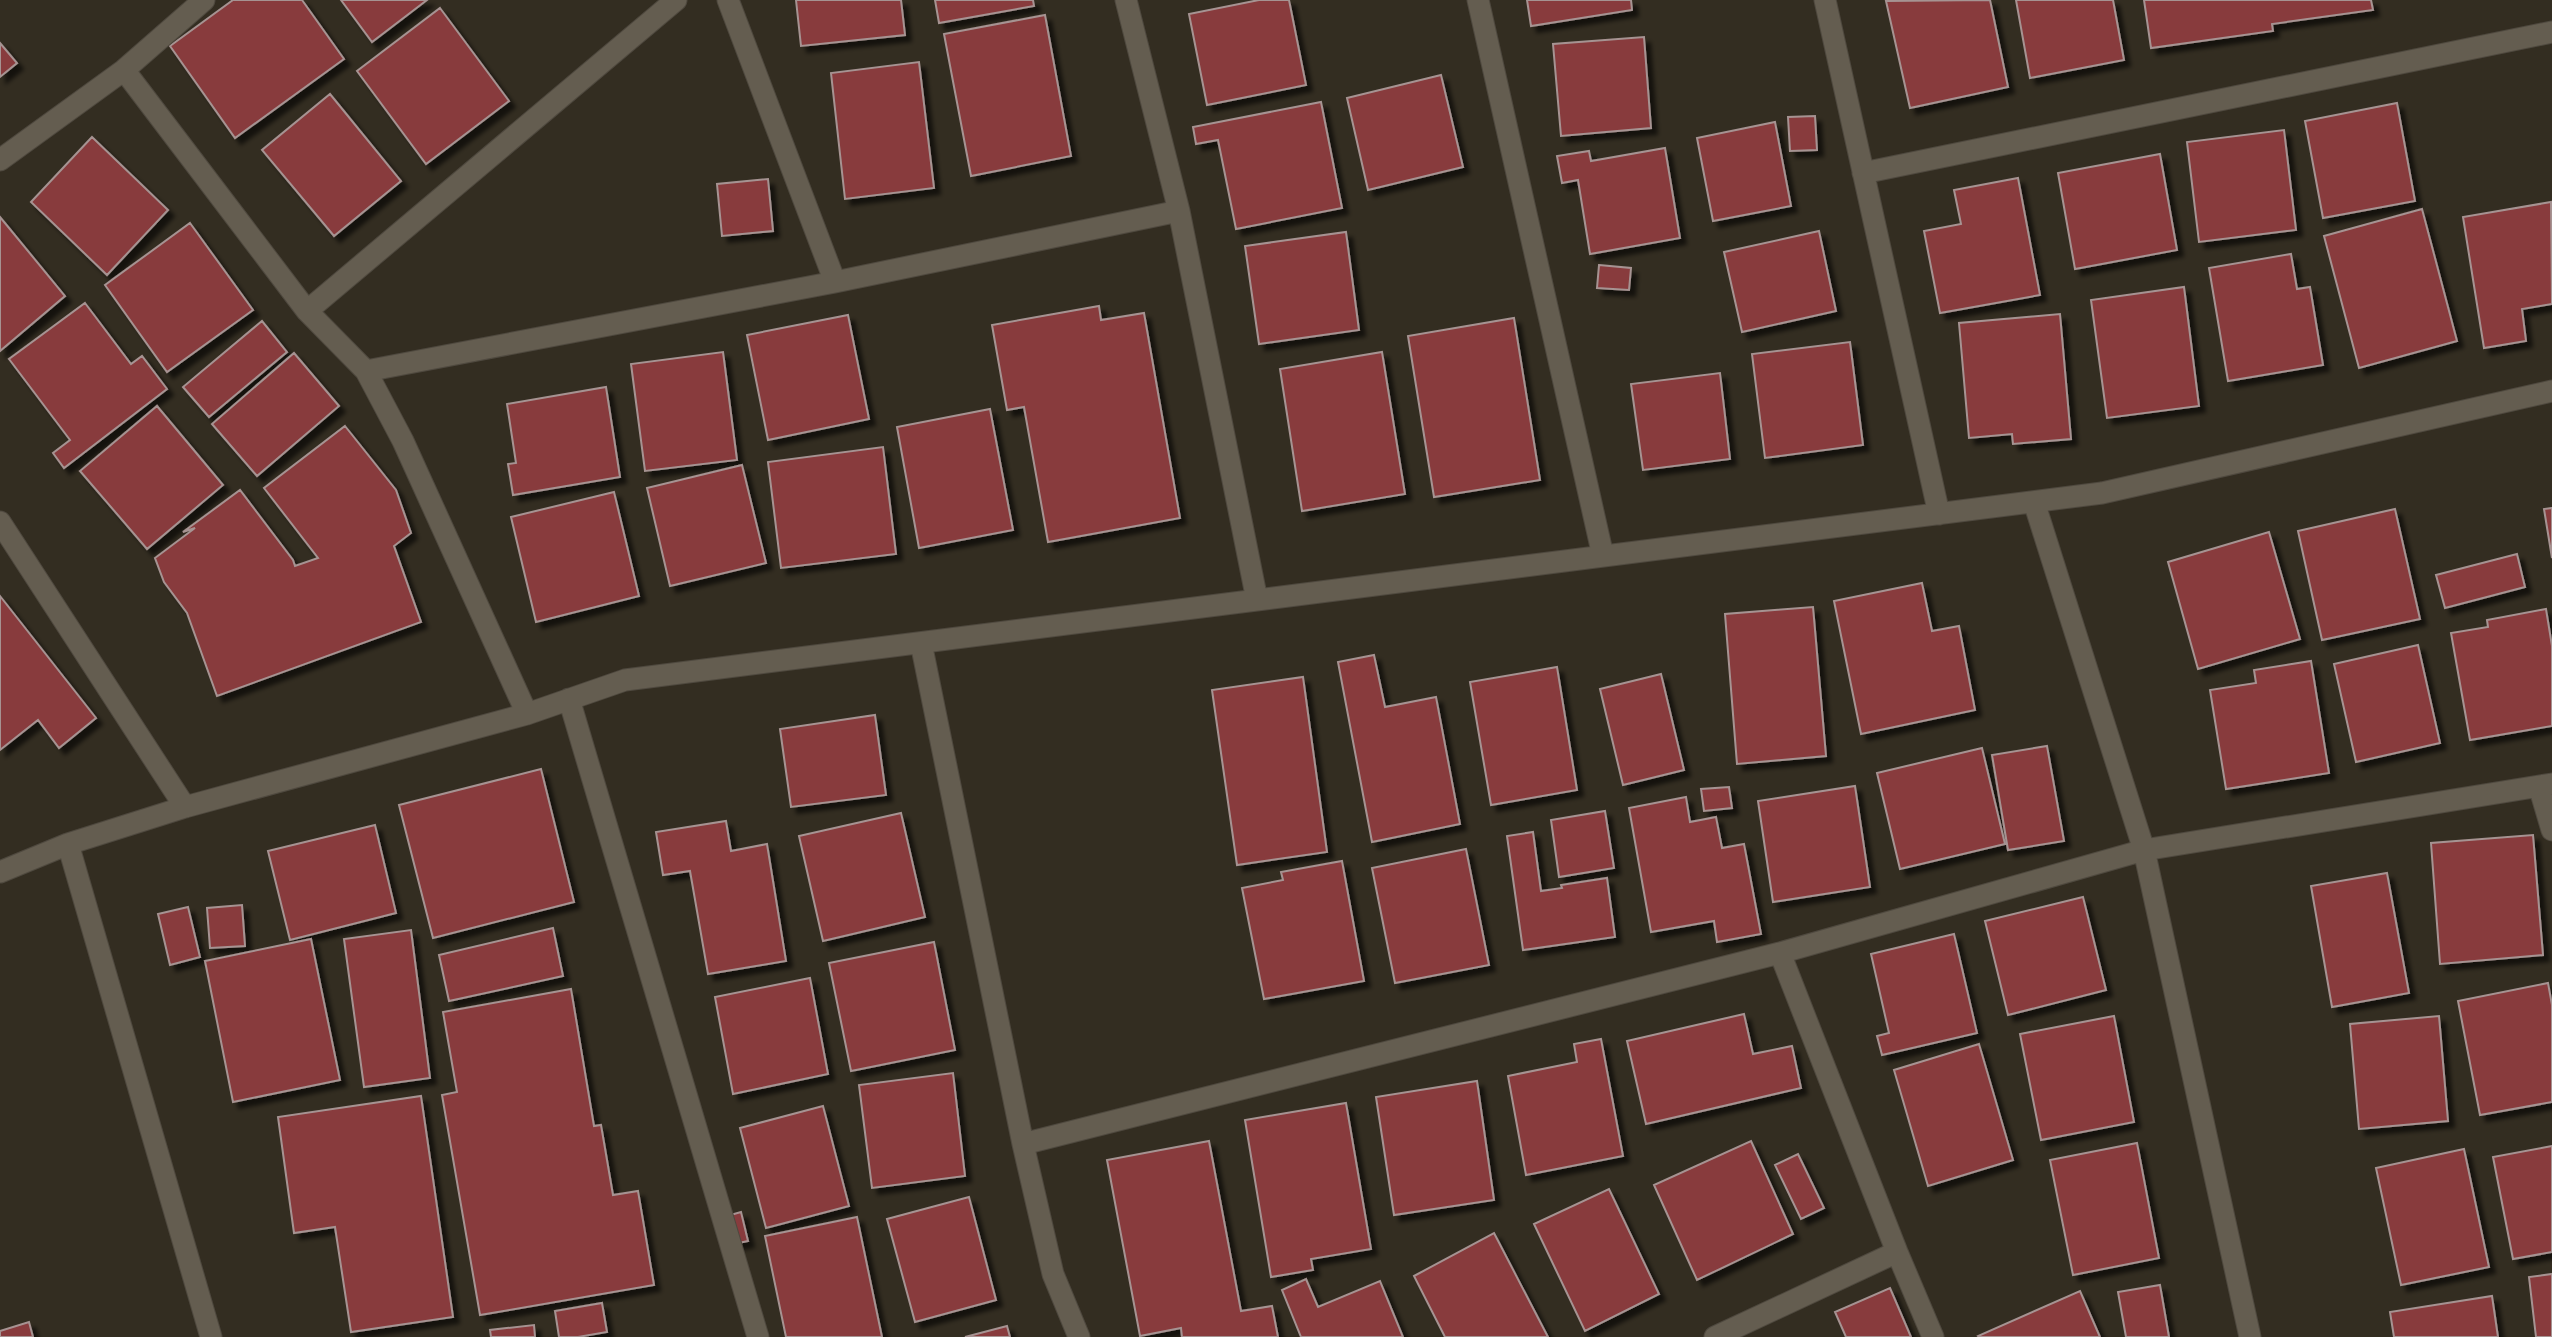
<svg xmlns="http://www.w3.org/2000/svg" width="2552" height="1337" font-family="Cabin,sans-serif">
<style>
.building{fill:#883a3c;stroke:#a69392;stroke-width:2;filter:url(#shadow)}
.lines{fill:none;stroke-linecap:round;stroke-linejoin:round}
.minor-casing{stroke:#4f493f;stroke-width:23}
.minor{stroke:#645d50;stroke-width:21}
</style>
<defs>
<filter id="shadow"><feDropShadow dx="6" dy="6" stdDeviation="2" flood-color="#0009"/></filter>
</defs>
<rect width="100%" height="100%" fill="#332d21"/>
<path class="building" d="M233 0H302L344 59 235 138 170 46Z
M341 0H427L372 42Z
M796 0H901L905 35 801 46Z
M935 0H1033L1034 6 939 23Z
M1259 0H1289L1306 85 1207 105 1189 14Z
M1527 0H1631L1632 10 1531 26Z
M1990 0 2008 87 1910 108 1886 1Z
M2016 0H2113L2124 60 2030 78Z
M2144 0H2371L2373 10 2272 24 2273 31 2151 48Z
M440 8 509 101 426 164 357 71Z
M1045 15 1071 156 971 176 944 34Z
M1644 37 1651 128 1561 136 1553 44Z
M0 43 17 63 0 77Z
M919 62 934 188 845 199 831 73Z
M1441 75 1463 167 1368 190 1347 98Z
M330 94 401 181 334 236 262 150Z
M1321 102 1342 208 1236 229 1218 140 1196 144 1193 127Z
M2397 103 2415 201 2323 218 2305 121Z
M1815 116 1817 150 1790 151 1788 117Z
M1775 122 1791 206 1713 221 1697 138Z
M2284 130 2296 230 2199 242 2187 142Z
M92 137 168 210 107 275 31 202Z
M1665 148 1680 238 1590 254 1578 180 1562 183 1557 156 1589 151 1591 161Z
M2160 154 2177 250 2075 269 2058 173Z
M2018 178 2040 295 1940 313 1924 231 1961 224 1954 190Z
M768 179 773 231 722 236 717 184Z
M2551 202 2552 304 2522 309 2526 341 2484 348 2463 217Z
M2422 209 2457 341 2359 368 2324 236Z
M0 217 65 296 0 351Z
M190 223 253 310 167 372 105 285Z
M1819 231 1836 311 1742 332 1724 252Z
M1346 232 1359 330 1259 344 1245 246Z
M2291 254 2297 289 2310 287 2323 365 2228 381 2209 268Z
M1599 265 1631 268 1629 290 1597 288Z
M2184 287 2199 406 2107 418 2091 300Z
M85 303 131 364 142 356 167 389 64 468 53 453 70 440 9 359Z
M1099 306 1101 320 1144 313 1180 518 1048 542 1024 407 1007 410 992 325Z
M2060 314 2071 439 2013 444 2012 434 1969 438 1959 323Z
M848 315 869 419 768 440 747 335Z
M1514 318 1540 480 1434 497 1408 336Z
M262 321 287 352 209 417 183 387Z
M1850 342 1863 445 1765 458 1752 354Z
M723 352 737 460 645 471 631 364Z
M1382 352 1405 494 1302 511 1280 369Z
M294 353 339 406 257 476 212 424Z
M1720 373 1730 459 1643 470 1631 384Z
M606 387 620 477 513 495 508 464 516 463 507 404Z
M157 406 223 485 147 549 80 471Z
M990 409 1013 530 919 548 897 427Z
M345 426 396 490 411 533 394 546 421 622 217 696 187 613 164 582 155 558 195 528 183 532 240 490 293 560 295 566 318 558 264 488Z
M883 447 896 554 781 568 768 462Z
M742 465 766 563 670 586 647 488Z
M614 492 639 596 536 622 511 517Z
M2552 508V558L2544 509Z
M2395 509 2420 619 2322 640 2298 531Z
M2269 532 2300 639 2198 669 2168 562Z
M2517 554 2525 587 2445 608 2436 575Z
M1922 583 1932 631 1959 626 1975 710 1861 734 1834 601Z
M0 596 96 718 59 748 38 720 0 750Z
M1813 607 1826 756 1737 764 1725 614Z
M2546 609 2552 646V726L2470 740 2451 633 2488 627 2487 620Z
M2418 645 2440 743 2356 762 2334 664Z
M1374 655 1385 707 1436 697 1460 824 1372 842 1338 662Z
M2311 661 2329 773 2226 789 2210 690 2256 683 2254 670Z
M1557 667 1577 790 1491 805 1470 682Z
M1661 674 1684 770 1623 785 1600 689Z
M1303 677 1327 852 1237 865 1212 690Z
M875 715 886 795 791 807 780 729Z
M2047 746 2064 841 2008 850 1992 755Z
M1982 748 2005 844 1900 869 1877 773Z
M541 769 574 902 433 938 399 805Z
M1855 786 1870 887 1773 902 1758 801Z
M1729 787 1732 808 1704 811 1701 789Z
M1686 797 1690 822 1716 817 1722 848 1744 844 1761 934 1717 942 1714 921 1651 932 1629 808Z
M1605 811 1614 868 1559 877 1551 820Z
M901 813 925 917 823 941 799 836Z
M726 821 731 851 767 844 786 961 708 974 690 871 663 875 656 832Z
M375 825 396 913 290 940 268 851Z
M1533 832 1541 891 1562 888 1561 885 1607 878 1615 937 1523 950 1507 836Z
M2533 835 2543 955 2440 964 2431 843Z
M1466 849 1489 965 1395 983 1372 868Z
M1342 861 1364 981 1264 999 1242 888 1283 880 1281 872Z
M2387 873 2409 993 2332 1007 2311 886Z
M2083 897 2106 990 2008 1015 1985 921Z
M242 905 245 946 210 948 207 908Z
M188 907 200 957 170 965 158 914Z
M553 928 563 976 449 1001 439 955Z
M411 930 430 1078 364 1087 344 939Z
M1954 934 1977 1033 1882 1055 1877 1036 1889 1033 1871 954Z
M311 939 340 1080 233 1102 205 961Z
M934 942 955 1050 851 1071 829 963Z
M810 978 828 1074 733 1094 715 997Z
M2548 983 2552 1005V1102L2480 1115 2458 1001Z
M571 989 594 1126 601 1125 613 1195 638 1191 654 1285 480 1315 442 1095 457 1092 443 1012Z
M1744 1014 1753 1054 1792 1046 1801 1088 1646 1124 1627 1041Z
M2114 1016 2134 1122 2041 1140 2020 1034Z
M2439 1016 2448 1121 2359 1129 2350 1024Z
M1601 1039 1623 1156 1526 1175 1508 1076 1577 1062 1574 1044Z
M1979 1044 2013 1160 1928 1186 1894 1070Z
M953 1073 965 1176 872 1188 859 1085Z
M1477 1081 1494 1200 1394 1215 1376 1097Z
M421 1096 453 1317 351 1332 335 1227 294 1233 278 1117Z
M1346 1103 1371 1249 1311 1259 1313 1270 1271 1277 1245 1120Z
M823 1106 849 1206 766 1228 740 1128Z
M1209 1141 1241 1311 1272 1306 1278 1337H1182L1181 1328 1140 1336 1107 1160Z
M1751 1141 1793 1234 1697 1280 1654 1185Z
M2137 1143 2159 1258 2073 1275 2050 1160Z
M2552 1146V1252L2513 1259 2493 1157Z
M2464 1149 2489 1267 2401 1285 2376 1168Z
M1798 1154 1824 1208 1801 1219 1775 1165Z
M1609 1189 1659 1294 1585 1331 1534 1224Z
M969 1197 996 1300 915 1322 887 1219Z
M741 1212 748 1241 734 1244 727 1216Z
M857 1217 882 1337H786L765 1236Z
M1494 1233 1548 1337H1445L1414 1276Z
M2552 1274V1337H2536L2529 1277Z
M1306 1279 1318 1307 1380 1281 1403 1337H1301L1282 1290Z
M2160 1285 2169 1337H2126L2118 1292Z
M1890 1288 1911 1337H1846L1835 1312Z
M2080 1291 2100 1337H1979L1978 1336Z
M2492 1296 2498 1337H2394L2390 1312Z
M602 1303 607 1332 578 1337H559L555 1311Z
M29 1322 33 1337H0V1331Z
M534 1325 535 1337H491L490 1330Z
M1007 1326 1010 1337H965Z"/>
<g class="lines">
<g class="minor-casing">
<path id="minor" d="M728 0 835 282
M1126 0 1179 211 1257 600
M1478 0 1603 556
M1825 0 1939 514
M124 70 307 311 366 371 403 441 527 714
M0 160 124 70 204 0
M1863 173 2552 32
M307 311 676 0
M366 371 835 282 1179 211
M2034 502 2144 850 2250 1337
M0 522 185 807
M921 643 1023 1144 1053 1274 1079 1337
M569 699 758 1337
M2539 786 2552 830
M68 844 211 1337
M0 872 68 844 185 807 527 714 625 680 2102 493 2552 391
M1780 953 1897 1252 1933 1337
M1023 1144 1780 953 2144 850 2552 784
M1715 1337 1897 1252"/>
</g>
<use href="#minor" class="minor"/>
</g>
</svg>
